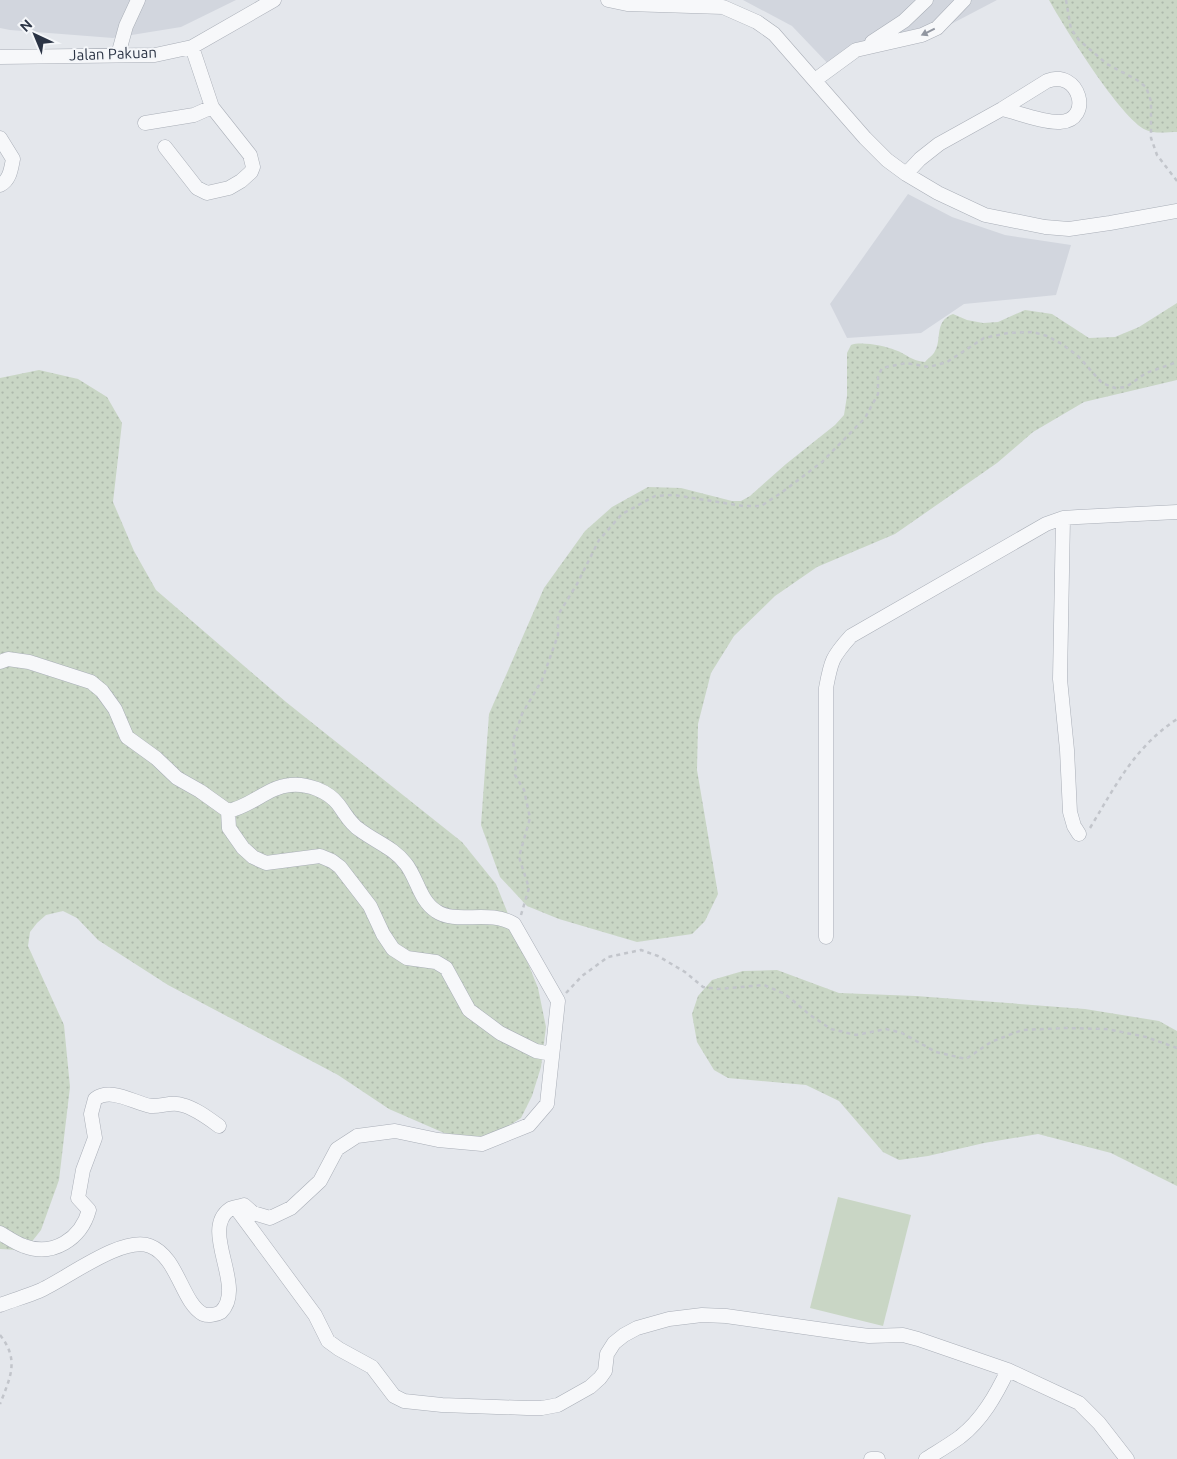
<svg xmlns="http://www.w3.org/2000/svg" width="1177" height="1459" font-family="Ubuntu,sans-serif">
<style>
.built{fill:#d2d6de}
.grass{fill:url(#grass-dots)}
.pitch{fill:#c9d6c5}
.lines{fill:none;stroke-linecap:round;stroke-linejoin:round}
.minor-casing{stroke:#a9aeb7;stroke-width:15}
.path{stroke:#c2c5cb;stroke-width:2.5;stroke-dasharray:4 4;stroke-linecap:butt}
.minor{stroke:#f7f8fa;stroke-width:14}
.oneway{fill:#9196a0}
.labels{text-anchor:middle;stroke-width:4;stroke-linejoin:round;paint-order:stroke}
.street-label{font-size:15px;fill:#2b3445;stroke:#f4f6f9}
</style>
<defs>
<pattern id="grass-dots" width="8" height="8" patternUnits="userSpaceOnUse" patternTransform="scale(1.25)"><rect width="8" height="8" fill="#c9d6c5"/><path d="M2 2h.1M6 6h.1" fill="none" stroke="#adb8ab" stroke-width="1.8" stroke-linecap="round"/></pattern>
</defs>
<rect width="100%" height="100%" fill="#e4e7ec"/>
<path class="built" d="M0 0H236L181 27 113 38 10 30 0 28Z
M743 0H997L913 44 862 51 833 69 792 26Z
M908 194 952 217 1005 235 1071 245 1056 295 964 304 921 333 847 338 830 304Z"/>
<path class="grass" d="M1049 0H1177V132C1168 132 1154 134 1146 130 1121 119 1064 27 1049 0Z
M1177 303V380L1084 402 1033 432 997 463 895 534 817 567 775 596 734 636 711 673 698 724 697 770 718 894 705 921 692 934 637 942 559 919 527 906 500 877 481 825 489 714 544 588 585 531 612 507 648 487 681 488 732 501H741L750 496 786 464 835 425 844 415 847 396V353L851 345C861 341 885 346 895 350 907 354 911 361 925 362 927 359 932 356 934 353 943 339 933 322 953 314L967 320 983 323 998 322 1025 310 1052 314 1089 338 1115 337 1139 327Z
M39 370 78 379 107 397 122 423 113 502 134 551 156 590 286 702 462 842 496 884 538 988 546 1027 541 1067 532 1096 521 1118 502 1130 481 1140 451 1136 389 1109 338 1075 168 985 98 940 77 918 63 911 46 915 37 923 30 932 28 946 64 1025 70 1087 59 1180 41 1230 30 1244 17 1250 0 1249V378Z
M777 970 839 993 916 996 1085 1009 1159 1021 1177 1031V1186L1111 1153 1038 1134 984 1143 928 1156 899 1160 883 1152 839 1101 806 1085 728 1078 714 1070 697 1042 692 1014 698 996 712 980 743 971Z"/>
<path class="pitch" d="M838 1197 911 1215 883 1326 810 1308Z"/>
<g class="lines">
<g class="minor-casing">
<path id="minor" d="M608 0 627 4 723 7 757 22 774 34 865 138 887 160 906 174 938 193 985 215 1045 227 1069 229 1110 223 1177 211
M872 42 904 21 926 0
M118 55 126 26 138 0
M0 57 155 55 192 47 274 0
M815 80 856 50 922 35 937 28 964 0
M145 123 194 115 212 107
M0 138 13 159C11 169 10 180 0 185
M165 147 197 188 207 193 229 188 241 181 251 172 253 167 250 155 212 107 192 47
M906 174 920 159 939 144 1002 109 1047 81C1079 68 1094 120 1060 122 1044 123 1019 113 1002 109
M1063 518 1060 679 1067 750 1070 812 1074 826 1079 834
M0 662 8 659 29 662 91 682 102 691 115 709 127 737 156 758 177 778 200 791 228 811C250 807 268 787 290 785 307 783 328 791 338 804 345 813 350 824 360 830 376 842 394 848 406 864 417 878 420 901 436 911 456 925 489 909 514 924L558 1001 547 1104 529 1125 482 1144 438 1140 395 1131 357 1136 337 1149 320 1181 291 1208 270 1218 253 1213 244 1205C240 1207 233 1207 230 1209 199 1230 247 1287 221 1312 216 1315 208 1316 203 1314 182 1303 178 1257 150 1246 122 1235 65 1280 39 1291 27 1296 13 1300 0 1305
M228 811 229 828 243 848 253 857 266 863 320 856 332 861 340 867 370 906 383 934 393 949 407 958 436 962 446 968 469 1010 500 1033 536 1051 552 1054
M826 937V688C831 661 832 657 851 636L1046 524 1063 518 1078 517 1177 512
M236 1208 315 1315 328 1341 339 1349 372 1367 394 1396 404 1401 442 1405 527 1408H542L558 1405 590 1387 600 1378 605 1371 607 1354 614 1343 624 1335 637 1328 669 1319 702 1315 726 1316 853 1334 869 1336 903 1335 918 1339 1008 1370 1079 1403 1099 1423 1127 1459
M0 1233C7 1237 15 1243 24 1246 53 1257 81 1239 89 1210L78 1198 83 1170 95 1138 91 1114 95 1099C111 1087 134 1103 151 1106 161 1107 172 1101 182 1105 195 1108 208 1118 219 1126
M871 1459H878
M926 1459C937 1452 949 1445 960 1437 982 1420 996 1395 1008 1370"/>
</g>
<path class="path" d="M1066 0 1071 29 1079 40 1107 64 1137 80 1146 87 1151 101V138L1157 155 1177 181
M1090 828C1116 785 1134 748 1177 719
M521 915 529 888 519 857 530 818 524 790 515 775 516 763 513 741 522 714 542 680 558 635V615L577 584 599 540 622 514 655 496 674 495 743 506H761L781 493 822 462 865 418 878 394V377L882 368 906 363 929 367 947 362 984 338 1008 333 1033 332 1047 336 1062 344 1078 356 1102 383 1115 388 1126 387 1146 373 1177 362
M566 993 582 976 608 957 641 950 658 956 685 972 703 987 718 989 764 985 785 994 810 1015 831 1029 856 1035 886 1029 902 1033 936 1052 966 1059 991 1042 1022 1030 1066 1028 1107 1029 1146 1037 1177 1048
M0 1335C20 1360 10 1378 0 1404"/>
<use href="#minor" class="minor"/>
</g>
<defs><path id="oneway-solid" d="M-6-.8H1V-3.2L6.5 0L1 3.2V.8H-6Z" transform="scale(1.25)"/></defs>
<use class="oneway" href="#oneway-solid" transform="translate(928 32) rotate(154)"/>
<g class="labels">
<g class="street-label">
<text transform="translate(113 54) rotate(-2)" y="5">Jalan Pakuan</text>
</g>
</g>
<g transform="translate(35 35) rotate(316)" stroke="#f4f6f9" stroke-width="4" paint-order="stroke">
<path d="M0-4L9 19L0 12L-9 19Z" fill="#2b3445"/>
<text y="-8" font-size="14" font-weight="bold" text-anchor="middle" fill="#2b3445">N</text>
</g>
</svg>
